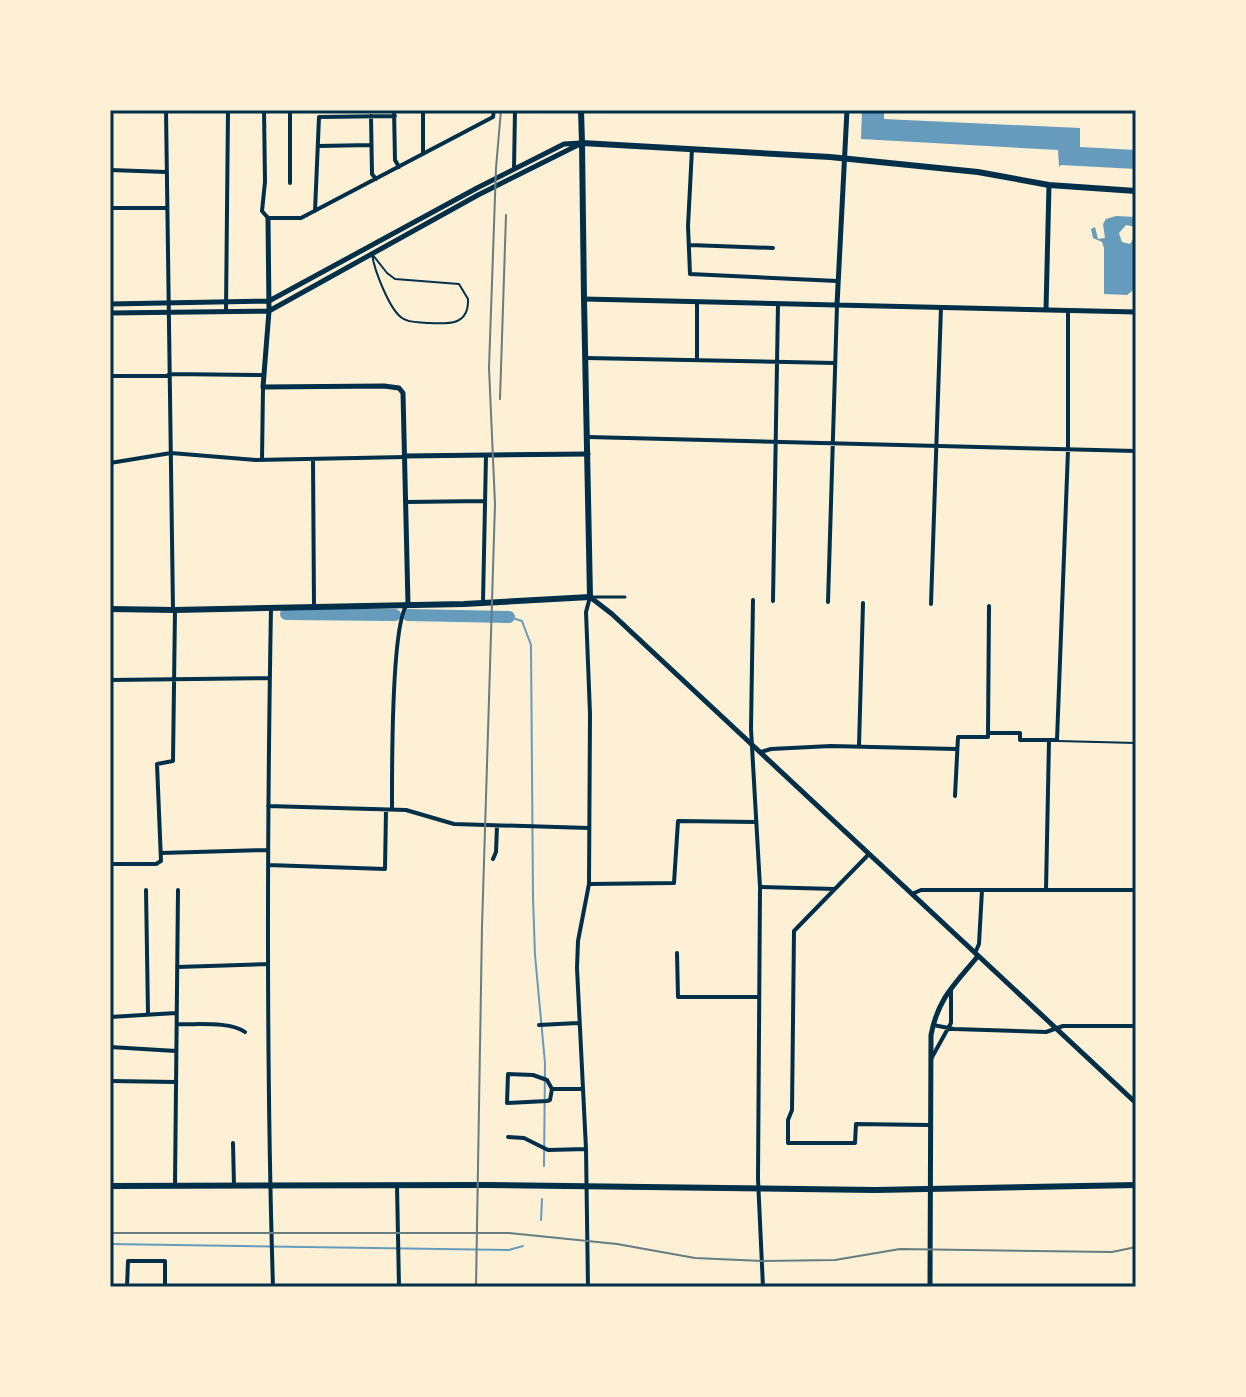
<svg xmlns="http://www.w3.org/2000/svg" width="1246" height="1397" font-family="'Open Sans',sans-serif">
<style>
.water{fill:#669bbc}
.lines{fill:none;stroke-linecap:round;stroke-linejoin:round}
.stream{stroke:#669bbc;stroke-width:2}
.river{stroke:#669bbc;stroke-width:12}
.service{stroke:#003049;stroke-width:2}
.pedestrian{stroke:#003049;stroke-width:3}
.minor{stroke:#003049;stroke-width:4}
.tertiary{stroke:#003049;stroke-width:5}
.secondary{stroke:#003049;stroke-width:6}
.primary{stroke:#003049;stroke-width:6}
.tram{stroke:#657d81;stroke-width:2}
.rail{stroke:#657d81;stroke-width:2}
.neatline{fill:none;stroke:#003049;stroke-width:3}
</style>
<rect width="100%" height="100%" fill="#fdf0d5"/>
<path class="water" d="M862 110H884V119L1080 128V147L1136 150V169L1061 165 1059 167 1058 150 861 139Z
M1116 216 1136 217V227L1126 225 1119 233 1122 242 1130 244 1136 235V288L1127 295 1104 294V248L1102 242 1093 238 1091 229 1095 227 1098 239 1105 238 1103 224 1106 219Z"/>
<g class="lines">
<path class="stream" d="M509 617 522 621 531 645 533 898 535 955 545 1063 544 1166
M541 1220 542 1199
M110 1244 509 1250 523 1246"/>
<path class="river" d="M286 614 395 615
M408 615 509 617"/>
<path class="service" d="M372 254 387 273 395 279 459 284 468 299C469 326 448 324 427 323 418 322 409 323 402 318 389 309 374 269 372 254Z
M1058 741 1136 743"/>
<path class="pedestrian" d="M593 597H625"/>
<path class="minor" d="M166 110 173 610
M264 110 265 182 262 211 268 218H301L493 117 494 110
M394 110 395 160 399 167
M423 110V154
M371 116 372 174 376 179
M318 146 371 145
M692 149 688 226 690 274 837 281
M514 169 515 110
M110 170 166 172
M290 183V110
M110 208H167
M315 211 319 117 395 116
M690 245 773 248
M226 311 228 110
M586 358 835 363
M697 359V302
M169 374 264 375
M110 376H169
M588 437 1136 451
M313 459 314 606
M262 460 263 387
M110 463 171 453 256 460 405 457
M406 502 485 501
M753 600 751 729 760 887 758 1179 763 1287
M773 601 778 304
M483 602 486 455
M828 602 837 305
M931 604 941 307
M271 607C267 834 266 1061 273 1287
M110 680 269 678
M988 733 989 606
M859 746 863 603
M761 752 771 749 831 746 956 749
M955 796 958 737H988V733H1020V740H1057L1068 450V310
M268 806 406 810 454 824 589 828
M392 809C392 773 391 631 406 606
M161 853 267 850
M869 854 794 931 792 1110 788 1120V1143H855L856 1124 929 1125
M493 859 496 852 497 826
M114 864H156L161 861 157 764 173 761 175 610
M268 865 385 869 386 810
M589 884 674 883 678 821 756 822
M760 887 835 889
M146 890 148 1014
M1046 890 1049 740
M912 894 921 890H1136
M677 953 678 997H758
M975 953 979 944 982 890
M177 967 268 964
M110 1017 176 1013
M177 1024C196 1025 230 1021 245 1032
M539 1025 578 1023
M933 1025 954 1029 1046 1032 1063 1026H1136
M110 1047 176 1051
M931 1059 951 1023V989
M110 1081 176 1082
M552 1089 550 1100 547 1101 507 1103 508 1074 533 1075 547 1080 552 1089H583
M508 1137 524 1138 548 1150 586 1149
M233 1143 234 1186
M397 1185 399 1287
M175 1186 178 890
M127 1287 128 1261H165V1287
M588 1287 586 1149 577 968 578 941 589 884 590 714 586 612 590 597"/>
<path class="tertiary" d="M268 218 269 311 263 387 384 386 399 388 403 393 408 604
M584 299 1136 312
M110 304 269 301 477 188 564 144 581 143
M837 305 847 110
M1046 310 1049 185
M110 313 269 311 478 195 582 143
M405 456 588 454
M590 597 612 614 1136 1103
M930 1287 931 1035C938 998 955 984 978 956"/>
<path class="secondary" d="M581 110 582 143
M110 609 175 610 464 604 590 597 584 299"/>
<path class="primary" d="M584 299 582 143 830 157 978 172 1049 185 1136 191
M110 1186 486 1185 875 1190 1136 1185"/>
<path class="tram" d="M110 1233H509L617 1244 695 1258 762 1261 835 1260 900 1249 1112 1252 1136 1247"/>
<path class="rail" d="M500 399 506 215
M476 1287 482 927 495 504 489 368 496 168 501 110"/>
</g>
<rect width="1246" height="1397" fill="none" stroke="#fdf0d5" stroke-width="224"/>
<rect x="112" y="112" width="1022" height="1173" class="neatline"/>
</svg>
